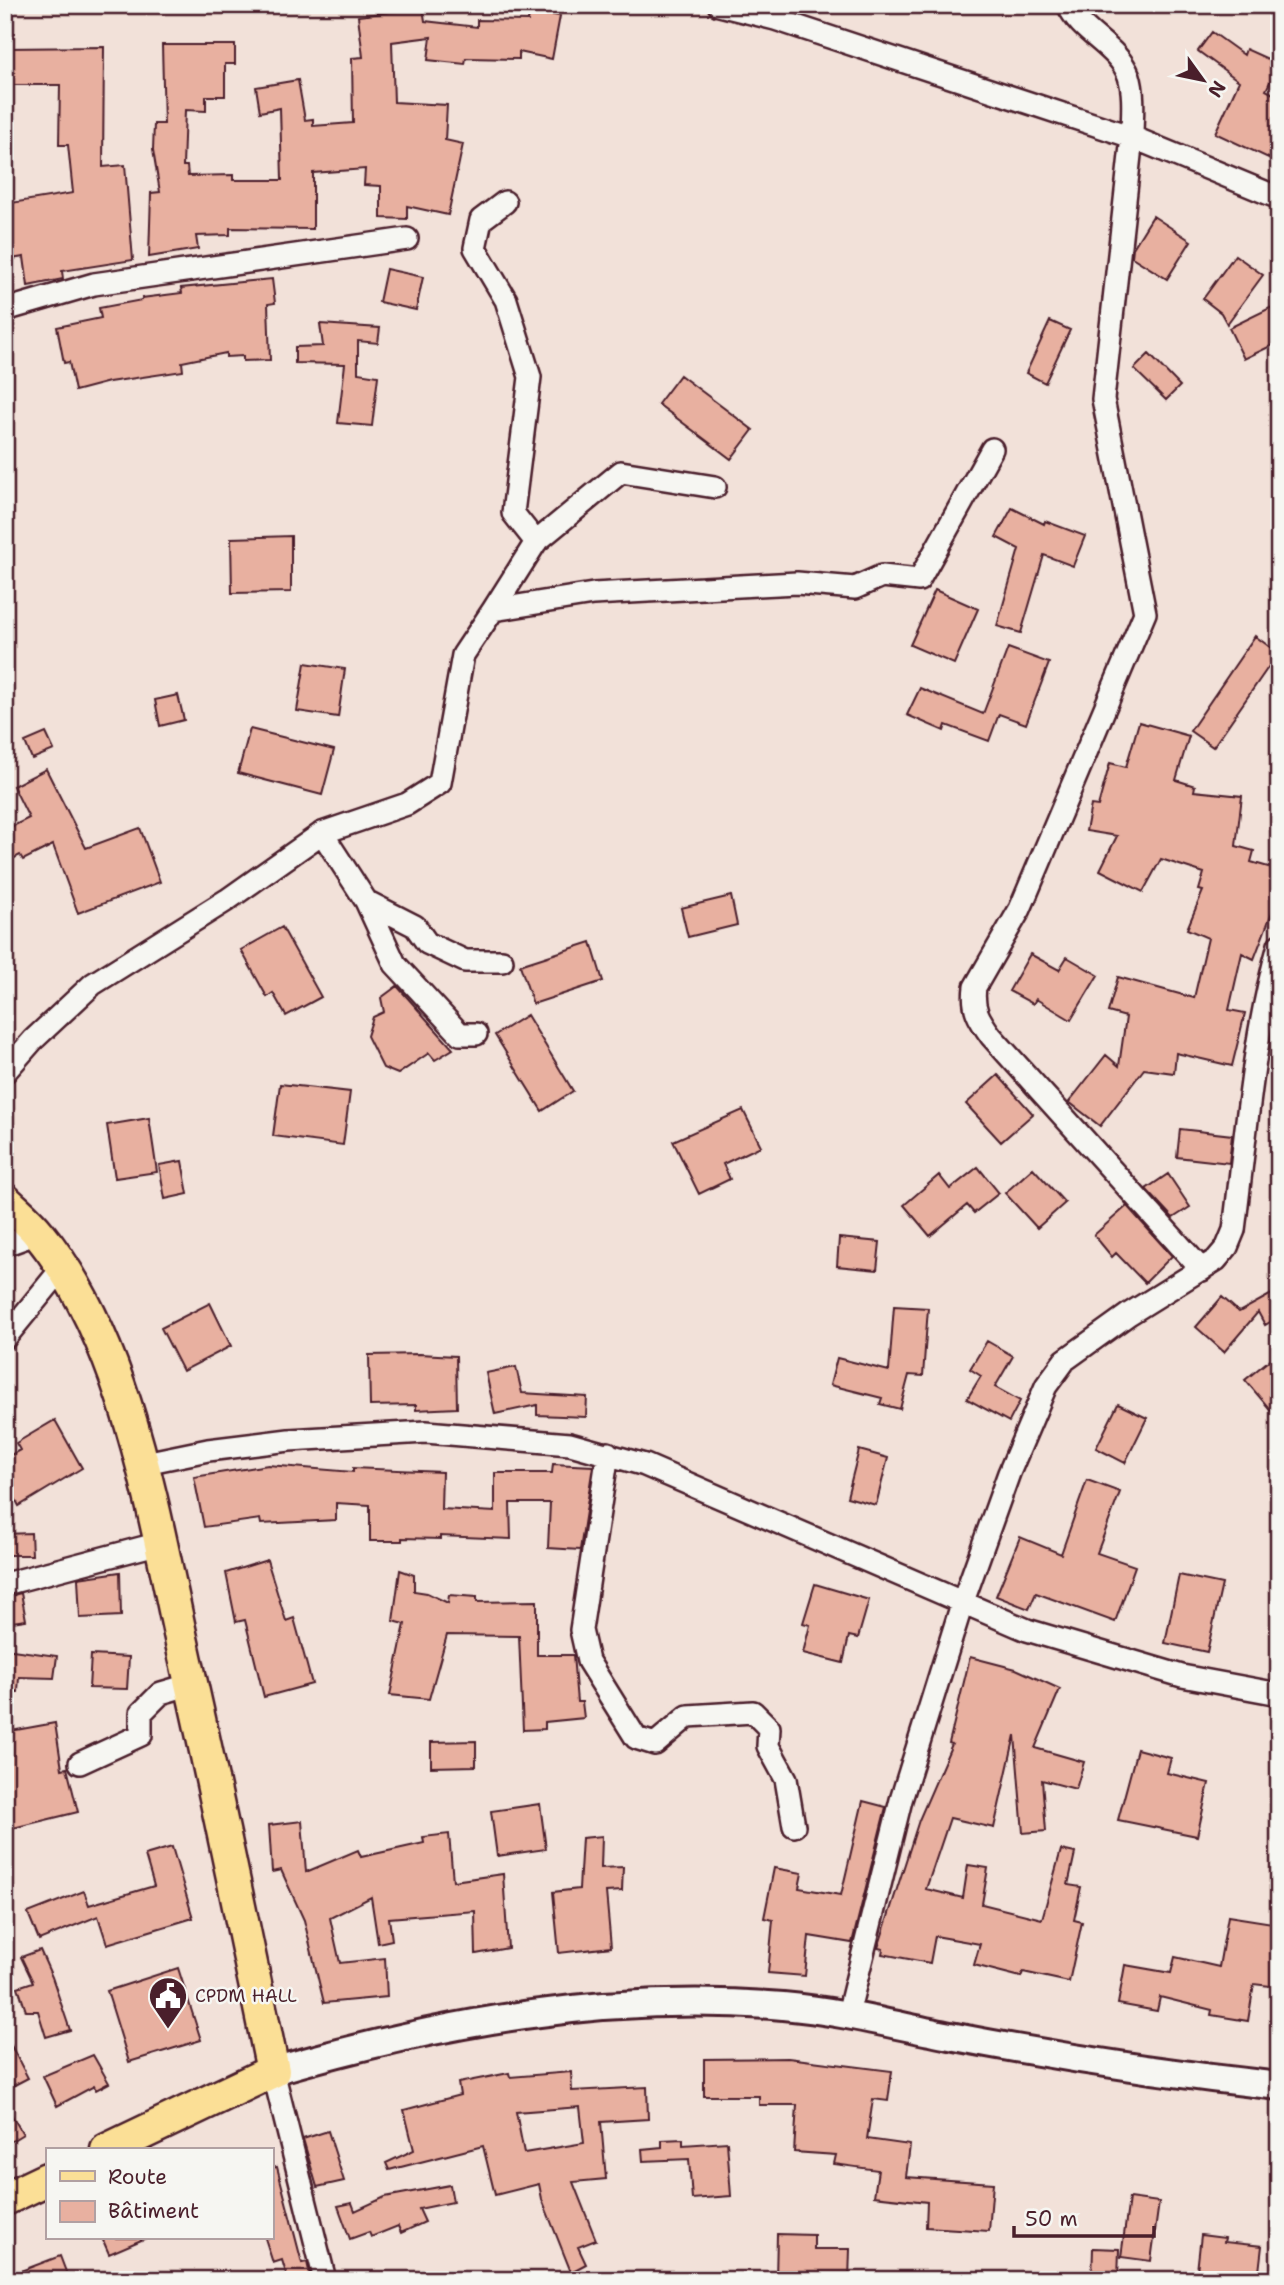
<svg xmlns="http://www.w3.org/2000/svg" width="1284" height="2285" font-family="'Shantell Sans',sans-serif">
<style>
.building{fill:#e8b0a0;stroke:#4a1f2b;stroke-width:2;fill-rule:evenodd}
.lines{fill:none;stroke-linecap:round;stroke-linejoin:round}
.minor-casing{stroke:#4a1f2b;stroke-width:26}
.tertiary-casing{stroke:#4a1f2b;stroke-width:32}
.primary-casing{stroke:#4a1f2b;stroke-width:37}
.minor{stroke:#f6f6f2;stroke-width:21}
.tertiary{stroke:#f6f6f2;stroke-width:26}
.primary{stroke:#fbdf96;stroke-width:32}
.labels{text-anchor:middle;stroke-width:5;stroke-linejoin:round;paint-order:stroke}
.poi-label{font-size:18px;fill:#4a1f2b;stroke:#f6f6f2;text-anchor:start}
</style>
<rect width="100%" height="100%" fill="#f2e1d9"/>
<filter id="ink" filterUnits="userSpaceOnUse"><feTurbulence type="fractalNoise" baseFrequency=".0143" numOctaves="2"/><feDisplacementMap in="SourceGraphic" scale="14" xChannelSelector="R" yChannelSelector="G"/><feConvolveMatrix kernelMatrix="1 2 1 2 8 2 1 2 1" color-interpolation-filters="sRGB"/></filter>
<g filter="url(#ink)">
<path class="building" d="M423 8 425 21 477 27V20L528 21 530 11 560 16 552 59 519 52V59L466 58 465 64 428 60 431 37 392 42 394 102 447 105 445 140 463 144 448 215 407 206V219L381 218V186L364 185 365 169 313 173V229L230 228V235L196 236 198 249 149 257 151 193 160 192 153 150 154 124H164L162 45H235V64H225V96H206V111L185 110 183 166H187L188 176 233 175V180H282L280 108 260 112 256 87 298 80 305 120 313 119V126L353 123 352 58 363 57 358 16Z
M1212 32 1244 55 1246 49 1279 64 1266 90 1279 97V163L1215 133 1239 81 1198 51Z
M104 47 103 167 125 165 133 260 62 271 63 279 28 286 24 257 5 260V204L73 193 68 145H59L60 85H5V48Z
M1153 216 1191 241 1167 279 1132 257 1133 248Z
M1235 255 1263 275 1227 324 1221 313 1203 299Z
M386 269 423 277 416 310 379 302Z
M272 279 275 303 268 304 270 360 243 361V356L226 357V353L182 362 183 371 109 382 75 391 69 362 64 363 57 327 101 318 99 308 142 300V298L182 293 181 288Z
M1274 306 1279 317V342L1244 359 1229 328Z
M1050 321 1070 330 1045 383 1026 373Z
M320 324 380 328 378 343 358 341V373L378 376 372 426 338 423 345 364 295 363V347L323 346Z
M1149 354 1180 386 1166 400 1134 369Z
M680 375 753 430 731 459 658 404Z
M1012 508 1044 524 1045 521 1085 536 1073 566 1044 555 1021 633 997 626 1019 549 996 537Z
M291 536V592L232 593 231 538Z
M935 590 978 609 954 664 910 645Z
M1255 636 1278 653 1213 747 1190 731Z
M1008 648 1049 663 1026 724 999 714 989 741 946 725 944 731 907 715 920 688 983 714Z
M305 663 345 669 338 717 297 711Z
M178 695 184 720 160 726 155 700Z
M1139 722 1189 736 1176 780 1195 786 1194 791 1242 796 1236 846 1254 851 1251 862 1279 870V894L1254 959 1242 953 1229 1010 1245 1013 1232 1066 1176 1053 1174 1073 1144 1069 1100 1126 1069 1102 1106 1055 1119 1066 1126 1017 1108 1012 1118 977 1194 998 1208 938 1187 929 1203 891 1199 890 1204 873 1161 859 1143 892 1100 870 1117 836 1086 831 1091 805 1098 806 1110 763 1126 767Z
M250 729 334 750 322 795 238 773Z
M46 733 54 750 32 759 25 742Z
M46 769 86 848 140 828 160 882 78 913 53 845 23 860 20 855 5 863V830L29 818 13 786Z
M731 896 737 925 688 937 681 908Z
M282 927 321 997 286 1016 273 993 267 997 241 950Z
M591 942 603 981 533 1004 520 965Z
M1030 954 1059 970 1067 957 1098 975 1071 1020 1036 999 1033 1004 1009 991Z
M397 986 453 1049 435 1060 429 1053 398 1074 383 1068 367 1036 373 1017 384 1012 381 998Z
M527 1015 573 1091 542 1111 495 1035Z
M998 1075 1033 1114 1001 1142 966 1104Z
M280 1084 350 1092 343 1145 273 1136Z
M743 1110 761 1146 723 1164 730 1179 699 1194 673 1141Z
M149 1118 157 1172 115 1178 107 1125Z
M1180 1129 1232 1135 1229 1163 1177 1157Z
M182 1161 188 1194 165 1199 159 1165Z
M978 1167 999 1193 974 1213 967 1205 930 1236 904 1205 939 1175 950 1189Z
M1033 1168 1065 1203 1037 1228 1005 1193Z
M1168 1174 1190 1207 1173 1218 1146 1189Z
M1127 1206 1172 1256 1145 1283 1116 1253 1112 1257 1094 1235Z
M839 1238 880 1242 877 1270 837 1266Z
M1279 1290V1317L1265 1325 1258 1312 1224 1352 1196 1327 1222 1297 1239 1312Z
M210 1303 231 1346 183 1371 161 1328Z
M894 1306 928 1308 923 1376 909 1375 900 1409 880 1404 882 1398 830 1385 837 1358 889 1371Z
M987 1341 1013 1356 995 1387 1020 1401 1009 1422 967 1399 981 1376 970 1369Z
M1279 1352V1420L1245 1380Z
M419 1354 456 1356 457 1408 416 1410V1405L370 1406 369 1355Z
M516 1367 522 1393 587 1397 586 1417 537 1415V1405L495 1414 486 1373Z
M1118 1404 1147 1418 1125 1463 1096 1448Z
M55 1420 82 1468 19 1506 5 1479V1458L20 1450 16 1443Z
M859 1450 888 1458 876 1505 847 1497Z
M553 1464 593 1466 580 1550 548 1548 550 1503H510L511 1539 440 1536V1539L402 1538V1541H370V1505L336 1503V1520L261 1524 260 1519 204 1527 194 1477 268 1465 353 1472V1468L442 1472 441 1509 495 1512V1473H552Z
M1087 1480 1120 1492 1097 1553 1135 1566 1115 1622 1036 1593 1029 1609 996 1596 1020 1537 1061 1554Z
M31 1533 32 1555H5V1534Z
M267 1560 286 1621 294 1618 312 1684 264 1697 245 1620 236 1622 226 1573Z
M400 1570 414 1575V1591L427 1593 448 1603 449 1595 477 1597V1602L537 1601V1655H573L577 1702H582L584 1718 545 1722V1729L523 1730 519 1636 447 1635 429 1699 390 1695 405 1624 393 1621Z
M120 1572 121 1616 80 1618 78 1578Z
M1179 1575 1222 1584 1207 1652 1165 1643Z
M815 1584 869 1600 858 1638 849 1636 843 1663 803 1653 810 1625 803 1623Z
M21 1593 26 1620 5 1623V1597Z
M5 1649 57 1656 54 1678 19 1677 18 1692H5Z
M91 1655 129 1657 127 1689 89 1688Z
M970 1657 1016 1669 1060 1689 1035 1748 1084 1762 1076 1789 1042 1780 1046 1831 1023 1833 1015 1735 994 1828 950 1818 926 1889 963 1898 968 1865 988 1868 982 1904 1042 1919 1061 1850 1075 1853 1068 1885 1081 1887 1074 1920 1082 1922 1069 1982 1023 1972 1021 1977 974 1965 980 1944 935 1936 930 1963 882 1954 883 1949 878 1948 919 1820 952 1744 949 1743Z
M55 1723 62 1769 67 1768 78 1812 5 1830V1732Z
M476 1741V1766L431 1767V1742Z
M1137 1749 1171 1758 1167 1773 1209 1783 1197 1836 1118 1820Z
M863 1801 886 1807 852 1943 809 1936 805 1976 768 1973 773 1920 764 1918 774 1868 802 1873 799 1888 841 1895Z
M540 1804 546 1849 497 1856 491 1811Z
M302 1821 306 1872 358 1850 361 1857 424 1843 423 1837 449 1834 453 1881 503 1874 508 1948 476 1954 475 1911 389 1918 392 1940 378 1943 371 1897 330 1918 340 1963 385 1958 387 1997 324 2003 304 1920 281 1870 272 1872 269 1825Z
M602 1836 601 1868 623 1867 622 1891 606 1892 611 1947 559 1953 553 1892 579 1889 582 1838Z
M172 1847 193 1918 107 1944 98 1916 39 1940 28 1913 84 1891 89 1905 154 1886 145 1855Z
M1228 1916 1279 1924V1987L1254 1984 1248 2021 1211 2015 1212 2010 1160 1997 1157 2011 1118 2004 1125 1965 1171 1973 1175 1957 1219 1967Z
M40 1950 52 1977 70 2030 46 2037 38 2011H26L18 1987 33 1982 21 1957Z
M178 1968 201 2040 129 2062 107 1991Z
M5 2034 28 2078 5 2090Z
M93 2055 109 2083 96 2090 94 2086 57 2106 43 2076Z
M788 2058 892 2071 888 2101 873 2099 867 2139 910 2145 906 2177 993 2183 989 2231 926 2227 927 2202 874 2196 878 2170 834 2164 836 2155 794 2152 797 2105H759V2096H704V2059Z
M571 2072 572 2091 647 2087 648 2119 601 2122 606 2179 573 2182 596 2240 578 2247 586 2264 571 2272 542 2199 539 2184 495 2195 483 2146 389 2170 386 2163 414 2150 404 2110 460 2095 458 2083 509 2073 510 2077ZM580 2107 584 2143 524 2153 516 2112Z
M5 2104 23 2134 5 2145Z
M328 2131 344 2181 317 2187 303 2139Z
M683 2139V2145L727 2142 731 2196 692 2199 689 2159 643 2161 642 2149 662 2147V2140Z
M277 2167 302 2263 307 2262 311 2280H288L282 2260 273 2263 265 2238H271V2168Z
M450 2185 453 2202 419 2209 425 2222 401 2233 398 2226 371 2237 369 2232 350 2239 338 2206 352 2203 355 2211 385 2197Z
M1129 2198 1159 2202 1151 2261 1121 2257Z
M777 2234 814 2235V2249H850L849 2280H776Z
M1201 2235 1225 2238 1224 2242 1262 2246 1258 2280H1196Z
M102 2238H146L109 2254Z
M1093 2248 1119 2249 1118 2280H1092Z
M60 2256 69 2280H5V2277Z"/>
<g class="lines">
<g class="minor-casing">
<path id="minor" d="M719 5 775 19 1132 137 1279 198
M1068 5C1081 34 1118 46 1129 76 1135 95 1132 118 1132 137L1103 399 1145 613 1020 909 975 987C972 1009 979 1019 991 1036L1202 1270
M505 202 481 220 475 248 506 300 530 377 513 513 536 542
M5 310 94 284 407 239
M493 610 536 542 621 472 715 487
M322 833 366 901 415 926 427 943 465 961H502
M366 901 395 964 460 1034H476
M5 1072 33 1040 93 984 227 900 322 833 407 804 440 783 463 655 493 610 593 594 797 583 855 588 882 576 919 580 992 449
M5 1245 38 1233
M5 1338 63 1267
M608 1453 581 1630 588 1661 636 1738 655 1744 688 1716 753 1712 769 1728 768 1746 786 1779 794 1826
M140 1464 208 1450 289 1440 426 1432 570 1444 645 1465 1027 1630 1182 1676 1279 1694
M5 1584 160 1543
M80 1763 141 1735V1713L161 1693 192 1684
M848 2014 901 1800 962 1604 1009 1473 1046 1386 1065 1360 1129 1314 1216 1260 1227 1247 1234 1230C1246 1135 1253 1037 1279 945
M273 2071 325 2280"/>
</g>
<g class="tertiary-casing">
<path id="tertiary" d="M273 2071C442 2022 606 1992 783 2006 840 2011 894 2025 950 2036 1059 2057 1168 2074 1279 2086"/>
</g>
<g class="primary-casing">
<path id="primary" d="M5 1200C16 1211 29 1221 39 1234 130 1345 155 1523 186 1661 217 1797 245 1934 273 2071L107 2150
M5 2199 47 2179"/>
</g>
<use href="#minor" class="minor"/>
<use href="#tertiary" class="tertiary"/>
<use href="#primary" class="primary"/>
</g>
</g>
<defs>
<g id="civic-pin" transform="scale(2.0125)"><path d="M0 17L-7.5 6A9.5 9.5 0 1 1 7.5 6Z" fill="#4a1f2b" stroke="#f6f6f2"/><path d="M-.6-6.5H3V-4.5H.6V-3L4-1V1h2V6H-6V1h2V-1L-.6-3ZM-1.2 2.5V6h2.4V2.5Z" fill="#fff"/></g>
</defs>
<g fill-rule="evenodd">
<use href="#civic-pin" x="168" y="1996"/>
</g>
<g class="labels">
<g class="poi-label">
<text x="195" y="2002">CPDM HALL</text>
</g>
</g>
<rect width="1284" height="2285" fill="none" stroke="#f6f6f2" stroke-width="28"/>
<rect x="14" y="14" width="1256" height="2257" fill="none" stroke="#4a1f2b" stroke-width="2.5" filter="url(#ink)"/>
<rect x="46" y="2148" width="228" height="91" fill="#f6f6f2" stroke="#b1a0a2" stroke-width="2"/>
<rect x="60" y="2171" width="35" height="10" fill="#fbdf96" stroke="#b1a0a2" stroke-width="2"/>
<text x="108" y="2184" font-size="21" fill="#4a1f2b">Route</text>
<rect x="60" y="2201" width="35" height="21" fill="#e8b0a0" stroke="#b1a0a2" stroke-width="2"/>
<text x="108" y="2218" font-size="21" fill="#4a1f2b">Bâtiment</text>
<g transform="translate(1203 80) rotate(123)" stroke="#f6f6f2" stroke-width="5" paint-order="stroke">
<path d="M0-5L12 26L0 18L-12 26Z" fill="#4a1f2b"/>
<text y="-10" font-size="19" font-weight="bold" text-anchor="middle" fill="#4a1f2b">N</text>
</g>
<path d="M1014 2226v10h140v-10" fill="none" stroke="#4a1f2b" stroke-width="3.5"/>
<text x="1025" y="2226" font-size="21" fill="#4a1f2b" stroke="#f6f6f2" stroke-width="5" paint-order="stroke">50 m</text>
</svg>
